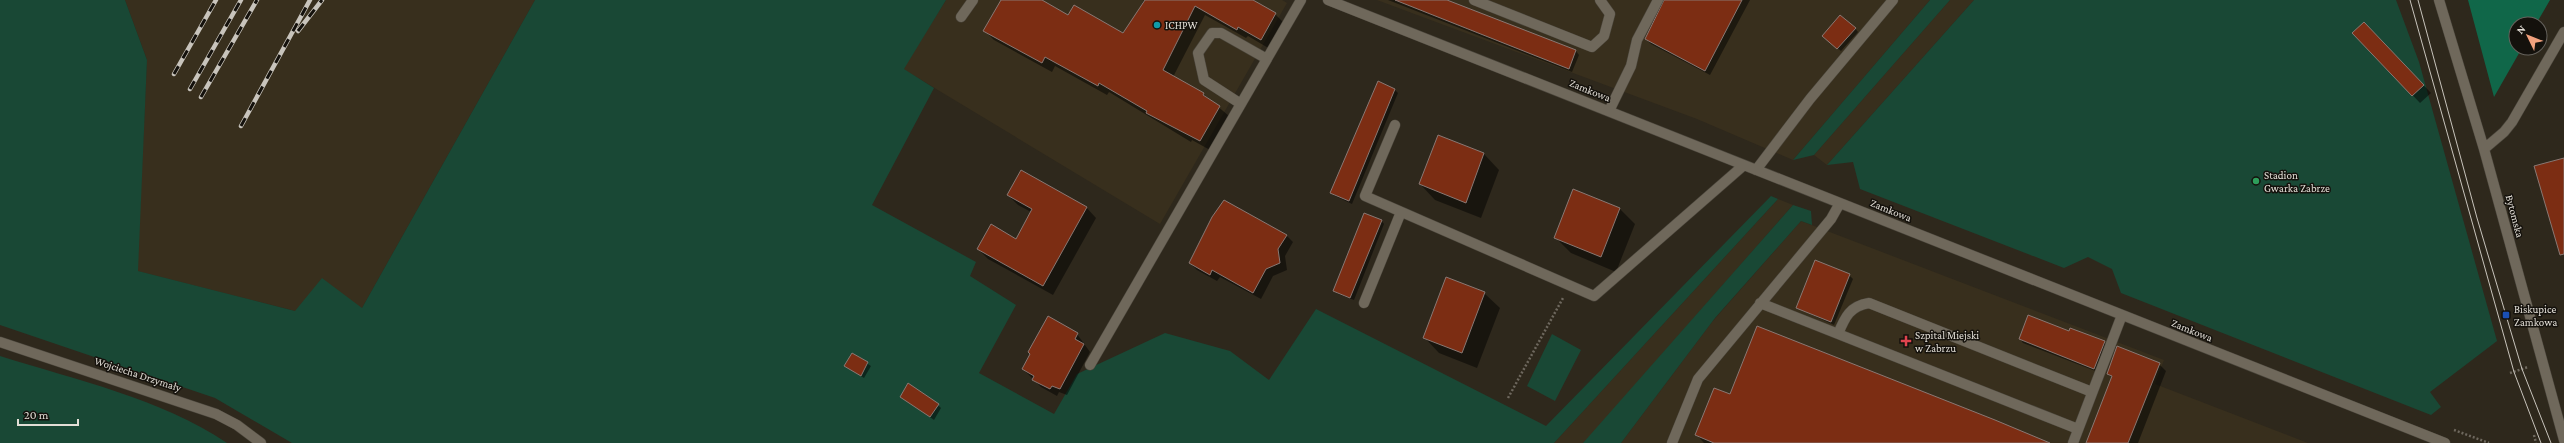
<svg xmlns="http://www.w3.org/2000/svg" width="2564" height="443" font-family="'Crimson Pro',serif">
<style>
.built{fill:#382f1d}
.green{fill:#194835}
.forest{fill:#106749}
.shadow{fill:#0007}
.building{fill:#7c2d13;stroke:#897873}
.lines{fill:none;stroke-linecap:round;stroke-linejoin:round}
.minor-casing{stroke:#4b463c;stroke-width:11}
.path{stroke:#6e685e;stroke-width:2.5;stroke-dasharray:2 2;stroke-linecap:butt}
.minor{stroke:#6f685b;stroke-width:10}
.tram{stroke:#c8c4bc;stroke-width:1}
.rail-casing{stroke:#c8c4bc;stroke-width:4.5}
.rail{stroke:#14110c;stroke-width:3;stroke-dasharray:9;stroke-linecap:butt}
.culture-dot{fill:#0f9aa8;stroke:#14110c;stroke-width:1.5}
.leisure-dot{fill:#2e9e5b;stroke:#14110c;stroke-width:1.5}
.transit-dot{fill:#1a4fb4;stroke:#14110c;stroke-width:1.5}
.health-dot{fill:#e0444e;stroke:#14110c;stroke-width:1.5}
.labels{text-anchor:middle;stroke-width:3;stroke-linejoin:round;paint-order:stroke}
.poi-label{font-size:11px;fill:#e2ded6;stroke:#14110c;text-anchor:start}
.street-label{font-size:11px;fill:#e2ded6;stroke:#14110c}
</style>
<rect width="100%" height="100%" fill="#2e281c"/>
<path class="built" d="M125 0H535L362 308 295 311 137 271 147 60Z
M946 0H1282L1287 3 1160 224 903 69Z
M1377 0H1930L1793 160 1697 119Z
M1950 0H1974L1827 165 1814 155Z
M1778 199 1793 205 1592 434 1583 443H1554Z
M1801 221 2164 360 2155 384 2308 443H1621L1712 322Z"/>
<path class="green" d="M0 0H125L147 60 138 271 295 311 322 278 362 308 535 0H946L904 69 934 88 872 205 976 262 970 276 1016 305 979 373 1054 414 1077 374 1165 333 1230 351 1269 380 1316 309 1546 426 1771 196 1778 199 1554 443H292L215 398 0 325Z
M1930 0H1950L1814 155 1793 160Z
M1974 0H2396L2419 62 2497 341 2430 392 2441 407 2431 415 2121 293 2112 269 2088 257 2064 268 1860 189 1853 162 1827 165Z
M1793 205 1811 211 1812 225 1801 221 1715 318 1621 443H1583Z
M1552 334 1581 350 1555 401 1527 386Z
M0 356C76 380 160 398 227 443H0Z"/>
<path class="forest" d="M2468 0H2550L2536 24H2516V48H2522L2494 97Z"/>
<path class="shadow" d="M1002 0H1039L1068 16 1124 35 1144 0H1254L1275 14 1285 24 1270 49 1248 36 1246 38 1205 15 1173 77 1203 94 1229 116 1210 150 1192 140 1191 142 1109 92 1107 95 1055 66 1052 72 994 40 985 31Z
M1388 0H1444L1576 51 1579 55 1572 72Z
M1666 0H1750L1710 75 1651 44 1646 39Z
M1855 28 1858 32 1841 51 1827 39Z
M2371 30 2431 93 2420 103 2354 33Z
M1395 90 1398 93 1352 204 1335 196 1331 193Z
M1438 136 1484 154 1499 170 1481 218 1435 200 1420 184Z
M1574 190 1620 209 1635 224 1616 272 1571 253 1556 238Z
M1008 195 1086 207 1096 218 1053 295 988 259 978 249 1016 240 1031 212 1018 205Z
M1381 220 1384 224 1354 300 1338 294 1334 291Z
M1286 235 1293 242 1285 256 1287 270 1273 276 1261 299 1220 277 1217 281 1197 270 1190 263Z
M1849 275 1853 279 1834 325 1797 308Z
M1484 293 1500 308 1477 368 1439 353 1424 337Z
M2070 332 2104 342 2108 346 2098 372 2023 343 2020 339Z
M1077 334 1090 352 1067 395 1059 392 1057 396 1041 387 1023 369Z
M852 354 871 366 864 378 845 366Z
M2159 364 2166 371 2138 443H2104L2112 378 2108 373Z
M1730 395 2050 443H1704L1697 435Z
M901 396 938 405 941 408 934 420Z"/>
<path class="building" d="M1001 0H1042L1068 15 1074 5 1123 33 1145 0H1253L1276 13 1261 40 1238 27 1237 30 1195 6 1163 70 1204 93 1203 95 1220 106 1200 141 1146 113 1147 111 1099 83 1098 86 1045 57 1042 63 983 31Z
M1395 0H1447L1576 50 1569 69Z
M1664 0H1742L1705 71 1645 39Z
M1840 15 1856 28 1837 49 1822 36Z
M2364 22 2424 85 2412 96 2352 33Z
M1378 81 1395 89 1349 201 1330 193Z
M1438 135 1484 153 1466 203 1419 184Z
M2564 158V254L2560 255 2534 166Z
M1021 170 1087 207 1043 286 977 249 991 224 1016 239 1032 209 1007 195Z
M1573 189 1620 208 1601 257 1554 238Z
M1224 200 1287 235 1278 249 1280 263 1266 269 1253 293 1212 270 1210 275 1189 263 1212 217Z
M1364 213 1382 220 1350 298 1333 291Z
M1815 260 1850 274 1831 322 1796 308Z
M1446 277 1485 292 1462 353 1423 338Z
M2028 315 2069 331 2070 328 2105 341 2094 369 2019 339Z
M1048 316 1078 333 1075 339 1084 344 1060 389 1052 386 1050 389 1032 380 1034 376 1022 369 1030 354 1028 352Z
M1757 326 1995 420 2050 443H1714L1695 435 1714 388 1730 394Z
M2117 346 2160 363 2128 443H2086L2112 376 2107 374Z
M852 353 868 362 861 376 844 366Z
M908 383 939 404 930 417 900 397Z"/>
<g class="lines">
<g class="minor-casing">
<path id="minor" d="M1328 0 2445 443
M1474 0 1592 47 1604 36 1610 14 1600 0
M2439 0 2484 149 2564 440
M961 17 973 0
M1241 104 1204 80 1198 53 1212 33H1221L1267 59
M1609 111 1631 66 1637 40 1658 0
M1395 125 1365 196 1594 296 1744 165
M2484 149 2504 132 2512 122 2564 32
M1756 170 1810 99 1893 0
M1364 303 1401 212
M1760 303 2078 429
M1838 334C1845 317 1850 306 1869 303L2092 392
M0 342 216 414 237 425 261 443
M1090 365 1301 0
M1672 443 1698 379 1831 219 1840 203
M2073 443 2122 315"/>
</g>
<path class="path" d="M2510 373 2528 367
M1508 398 1563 298
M2454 430 2489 443
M2534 435 2536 443"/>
<use href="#minor" class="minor"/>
<path class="tram" d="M2410 0 2514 372 2541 443
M2418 0 2477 218 2522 369 2551 443"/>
<g class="rail-casing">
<path id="rail" d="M298 31 322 0
M174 74 216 0
M190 89 241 0
M201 97 257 0
M241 126 310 0"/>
</g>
<use href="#rail" class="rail"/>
</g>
<circle class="culture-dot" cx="1157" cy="25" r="4"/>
<circle class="leisure-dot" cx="2256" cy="181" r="4"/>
<rect class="transit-dot" x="2502" y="311" width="8" height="8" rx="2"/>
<path class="health-dot" d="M1904 335h4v4h4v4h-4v4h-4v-4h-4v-4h4z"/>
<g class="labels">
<g class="poi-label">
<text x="1165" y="29">ICHPW</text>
<text x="2264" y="179">Stadion<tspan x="2264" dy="13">Gwarka Zabrze</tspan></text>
<text x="2514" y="313">Biskupice<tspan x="2514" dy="13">Zamkowa</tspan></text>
<text x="1915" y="339">Szpital Miejski<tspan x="1915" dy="13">w Zabrzu</tspan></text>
</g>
<g class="street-label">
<text transform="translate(1590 90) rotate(22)" y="4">Zamkowa</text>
<text transform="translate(1891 210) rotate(22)" y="4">Zamkowa</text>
<text transform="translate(2515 216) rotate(75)" y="4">Bytomska</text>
<text transform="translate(2192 330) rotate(22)" y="4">Zamkowa</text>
<text transform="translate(138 374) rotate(18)" y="4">Wojciecha Drzymały</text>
</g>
</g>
<g transform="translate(2528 36) rotate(313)"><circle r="19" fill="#14110c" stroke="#66635d"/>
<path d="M0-3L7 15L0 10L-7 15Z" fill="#f1a17d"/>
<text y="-6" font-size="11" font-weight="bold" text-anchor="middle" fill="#e2ded6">N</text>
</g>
<path d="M18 419v6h60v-6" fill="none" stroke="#e2ded6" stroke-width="2"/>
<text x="24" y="419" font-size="12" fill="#e2ded6" stroke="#14110c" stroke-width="3" paint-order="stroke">20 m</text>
</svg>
